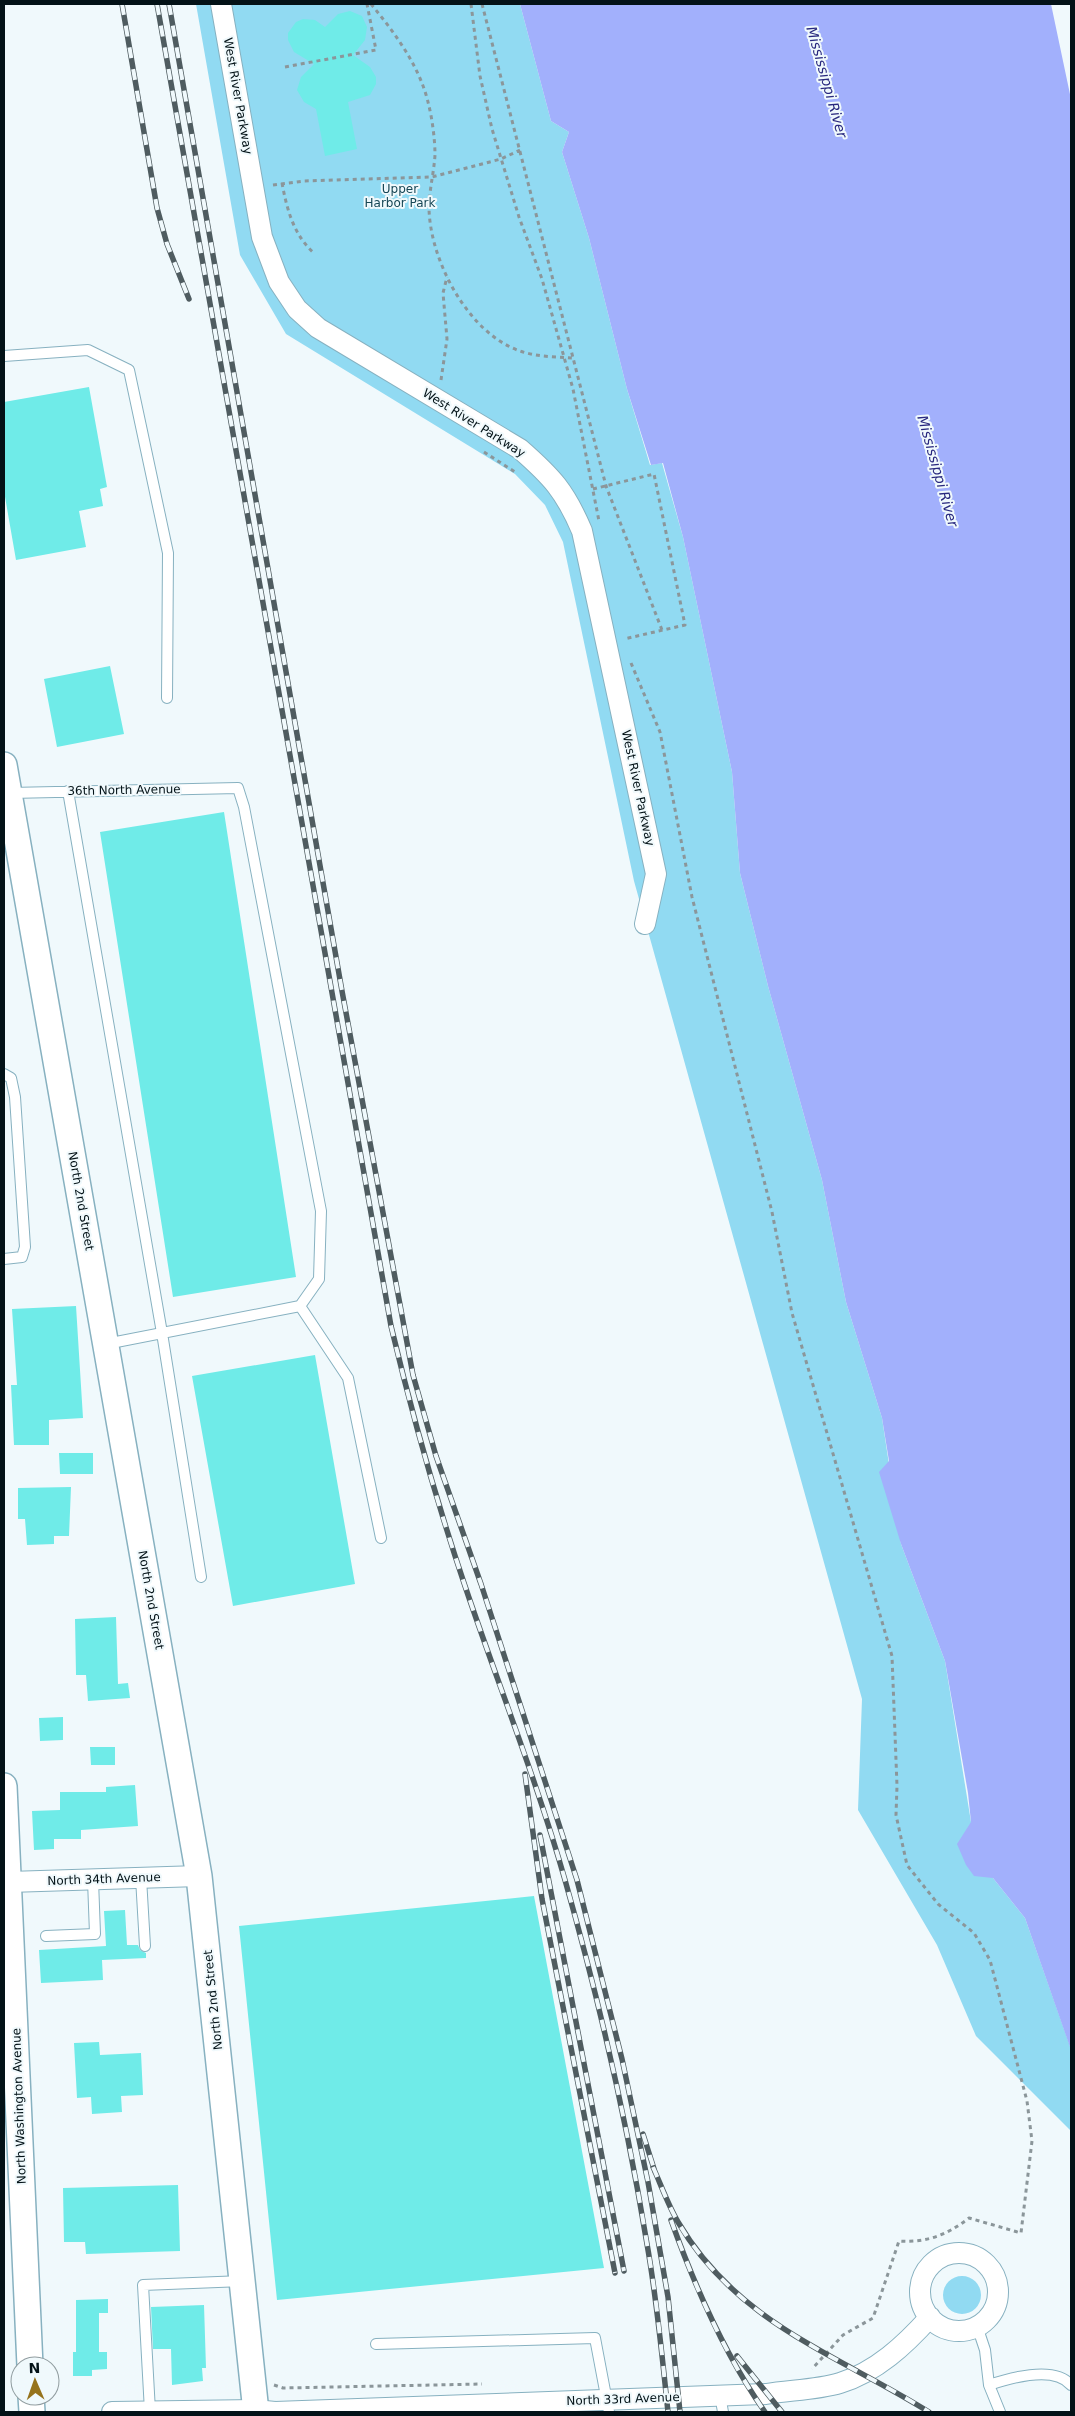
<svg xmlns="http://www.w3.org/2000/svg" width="1075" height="2416" font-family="'DejaVu Sans',sans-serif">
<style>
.green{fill:#91daf2}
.water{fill:#a2b0fc}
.building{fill:#6febe8}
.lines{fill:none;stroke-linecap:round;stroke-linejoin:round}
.service-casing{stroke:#87b1c0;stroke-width:12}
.minor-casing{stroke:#87b1c0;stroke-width:22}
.tertiary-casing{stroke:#87b1c0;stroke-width:28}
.path{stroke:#8b969a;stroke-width:3;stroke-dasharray:4 4;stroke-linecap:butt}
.service{stroke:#fff;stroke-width:10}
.minor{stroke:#fff;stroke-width:20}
.tertiary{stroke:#fff;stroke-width:25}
.rail-casing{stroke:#4f5c60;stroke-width:5.5}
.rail{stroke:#f0f9fc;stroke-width:4;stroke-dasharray:11;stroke-linecap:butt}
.labels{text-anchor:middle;stroke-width:4;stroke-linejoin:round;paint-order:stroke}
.street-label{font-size:12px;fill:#031217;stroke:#f0f9fc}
.park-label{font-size:12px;fill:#174756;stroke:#f0f9fc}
.water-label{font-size:14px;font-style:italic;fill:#29297f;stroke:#f0f9fc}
</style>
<rect width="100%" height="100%" fill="#f0f9fc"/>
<path class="green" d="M196 4H520L551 121 569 132 562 152 589 238 627 389 650 465 662 463 683 537 732 772 740 873 768 986 822 1180 846 1302 882 1418 901 1544 945 1661 971 1822 993 1878 1025 1918 1071 2049V2131L976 2036 937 1945 858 1810 862 1699 634 881 563 542 545 505 515 474 286 334 240 255Z
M943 2295a19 19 0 1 1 38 0a19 19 0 1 1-38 0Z"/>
<path class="water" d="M520 4H1051L1071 99V2050L1025 1918 993 1878 974 1876 966 1865 957 1844 971 1822 968 1793 945 1661 901 1544 879 1472 889 1461 882 1418 846 1302 822 1180 768 986 740 873 732 772 683 537 663 463 651 465 627 389 589 238 562 152 569 132 551 121Z"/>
<path class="building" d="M350 11 362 16 367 27 365 40 353 55 370 67 376 77V84L370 95 348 102 357 149 325 156 316 109 304 102 297 90 301 77 314 64 294 52 288 40V33L296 22 303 19 315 20 325 27 338 14Z
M89 387 107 487 100 489 103 506 79 511 86 547 16 560 4 491V402Z
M110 666 124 734 57 747 44 679Z
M224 812 296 1277 173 1297 100 832Z
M76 1306 83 1418 49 1420V1445H14L11 1385H17L12 1309Z
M315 1355 355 1584 233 1606 192 1376Z
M59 1453H93V1474H60Z
M71 1487 69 1536H54V1544L27 1545 25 1519H18V1488Z
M116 1617 118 1684 128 1683 130 1698 88 1701 86 1675H76L75 1619Z
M63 1717V1740L40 1741 39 1718Z
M90 1747H115V1765H91Z
M135 1785 138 1826 81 1830V1839H54V1849L34 1850 32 1811 60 1810V1792H106V1787Z
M534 1896 604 2268 277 2300 239 1926Z
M125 1910 127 1945H138L140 1950 146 1953V1958L102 1960 103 1980 41 1983 39 1950 106 1946 104 1911Z
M99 2042 100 2055 141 2053 143 2095 121 2096 122 2112 92 2114 91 2097 77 2098 74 2043Z
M178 2185 180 2251 86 2254 85 2242H64L63 2188Z
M108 2299V2313H99V2352H107V2369L92 2370V2376H73V2352H76V2300Z
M204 2305 206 2368H202L203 2381 172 2385 171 2349H153L151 2307Z"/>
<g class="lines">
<g class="service-casing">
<path id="service" d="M4 356 88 350 129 370 168 553 167 698
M68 791 162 1333 201 1577
M10 793 238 788 244 807 321 1211 319 1279 300 1306 106 1344
M4 1074 11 1078 15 1097 25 1247 22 1257 4 1259
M300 1306 348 1378 381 1538
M141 1878 145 1946
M46 1936 95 1934 93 1880
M977 2326 985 2350 989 2385 1000 2412
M376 2344 595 2338 609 2412
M989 2385C1010 2378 1054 2365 1071 2385
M720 2395 723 2412
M150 2411 143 2285 243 2281"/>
</g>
<g class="minor-casing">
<path id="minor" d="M221 4 262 237 279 282 297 309 318 328 520 449C552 477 565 491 582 531L656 874 645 924
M9 1882 199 1876
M920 2292a39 39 0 1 1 78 0a39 39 0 1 1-78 0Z
M112 2412 255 2410 275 2412 766 2394C790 2390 817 2390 840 2383 876 2372 905 2345 930 2317"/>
</g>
<g class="tertiary-casing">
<path id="tertiary" d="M4 765 199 1876 256 2412
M4 1786 30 2366
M31 2396 32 2412"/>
</g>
<path class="path" d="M371 4C394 32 419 65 428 102 432 117 435 139 435 155 434 171 430 187 429 204 428 257 467 333 520 351 537 357 556 357 573 358
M471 4 480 76 492 129 519 217 542 279 573 389 599 521
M482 4 606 486 662 630
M285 67 376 50 367 4
M282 183C287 210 294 236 315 254
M273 185 304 181 432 177 501 159 520 150
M441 380 447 339 443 293 447 277
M484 452 515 472
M593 489 654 474 685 625 624 639
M631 663 660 732 692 897 772 1212 792 1313 892 1656 897 1786 896 1815 907 1865 938 1904 974 1933 990 1960 1027 2101 1032 2141 1021 2233 969 2218C947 2235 926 2243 899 2241L873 2318 843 2335 812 2369
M274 2385 283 2388 482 2384"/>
<use href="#service" class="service"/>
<use href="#minor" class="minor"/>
<use href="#tertiary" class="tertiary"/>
<g class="rail-casing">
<path id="rail" d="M122 4 157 208 167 244 189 299
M157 4 391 1326C412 1414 436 1500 465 1586 498 1684 537 1781 565 1880 599 2000 627 2122 647 2244 657 2300 662 2356 668 2412
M169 4 342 991 413 1375 436 1456 481 1584 577 1880 622 2059 648 2182 668 2297 680 2412
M525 1774 542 1899 615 2273
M540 1835 624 2271
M643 2134 655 2172
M653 2167C661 2185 668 2205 678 2222 737 2323 836 2354 929 2412
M671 2220C695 2287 724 2354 765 2412
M737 2356 782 2412"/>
</g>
<use href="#rail" class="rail"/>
</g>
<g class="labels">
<g class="street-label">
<text transform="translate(238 96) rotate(80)" y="4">West River Parkway</text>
<text transform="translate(474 423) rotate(32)" y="4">West River Parkway</text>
<text transform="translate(638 788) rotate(78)" y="4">West River Parkway</text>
<text transform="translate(124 790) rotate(-1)" y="4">36th North Avenue</text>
<text transform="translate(81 1201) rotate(80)" y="4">North 2nd Street</text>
<text transform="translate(151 1600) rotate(80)" y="4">North 2nd Street</text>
<text transform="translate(104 1879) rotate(-2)" y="4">North 34th Avenue</text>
<text transform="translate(213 2000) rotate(-96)" y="4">North 2nd Street</text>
<text transform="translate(19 2106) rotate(-92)" y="4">North Washington Avenue</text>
<text transform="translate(623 2399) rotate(-2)" y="4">North 33rd Avenue</text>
</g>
<g class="park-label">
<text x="400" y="193">Upper<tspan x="400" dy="14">Harbor Park</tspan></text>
</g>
<g class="water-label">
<text transform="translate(827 82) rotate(74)" y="5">Mississippi River</text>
<text transform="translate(938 471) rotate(74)" y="5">Mississippi River</text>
</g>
</g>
<rect width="1075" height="2416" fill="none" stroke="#031217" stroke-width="10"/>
<g transform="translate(35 2381) rotate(358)"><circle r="24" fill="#f0f9fc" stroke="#919da0"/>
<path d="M0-4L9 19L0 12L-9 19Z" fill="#96731c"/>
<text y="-8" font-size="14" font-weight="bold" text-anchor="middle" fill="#031217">N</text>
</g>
</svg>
